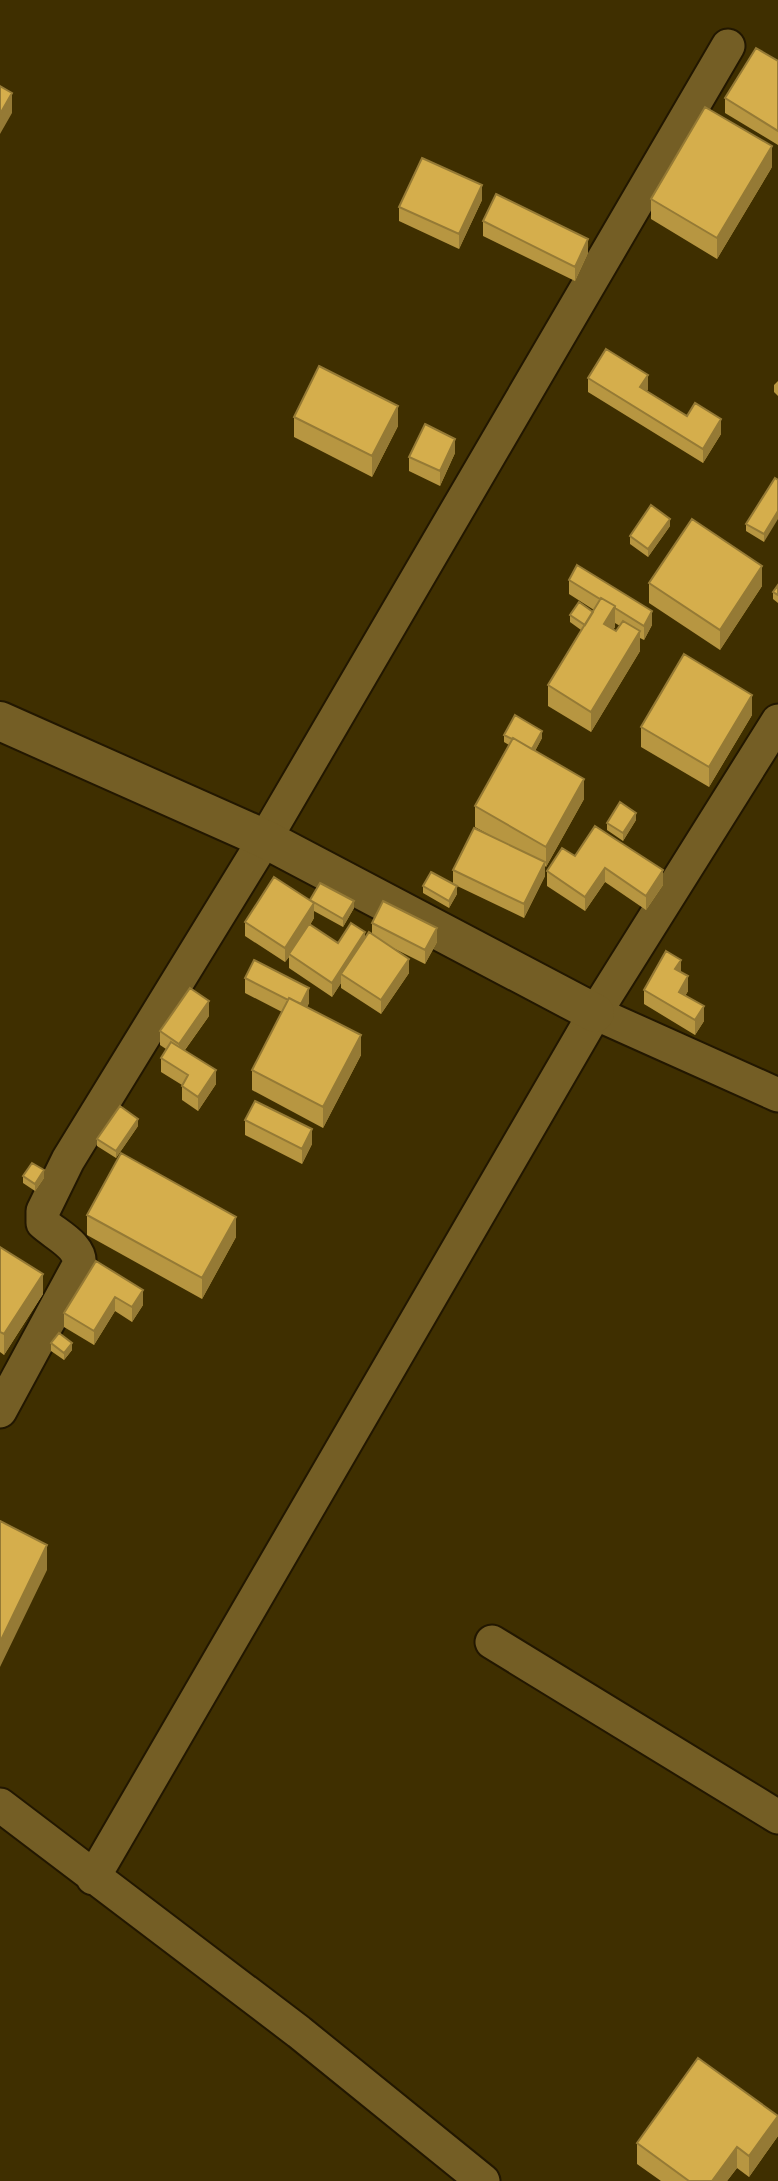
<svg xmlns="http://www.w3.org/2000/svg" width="778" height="2181" font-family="Poppins,sans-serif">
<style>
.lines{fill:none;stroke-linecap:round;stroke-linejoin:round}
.street-casing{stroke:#221700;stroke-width:37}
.secondary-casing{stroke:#221700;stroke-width:42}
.street{stroke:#745e25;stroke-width:33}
.secondary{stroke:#745e25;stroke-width:38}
.wall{fill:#b79641;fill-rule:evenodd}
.shaded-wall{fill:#957a35}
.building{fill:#d5ae4c;stroke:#957a35;stroke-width:2}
</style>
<rect width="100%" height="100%" fill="#3f2f00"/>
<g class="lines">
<g class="street-casing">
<path id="street" d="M595 1013 778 1095
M0 1411 79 1265C82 1246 56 1235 43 1223V1211L68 1160 265 839 728 46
M492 1642 778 1817
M0 1805 299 2032 483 2181
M93 1878 595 1013 778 721"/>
</g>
<g class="secondary-casing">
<path id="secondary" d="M0 721 265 839 595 1013"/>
</g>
<use href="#street" class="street"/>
<use href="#secondary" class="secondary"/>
</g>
<path class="wall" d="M778 61V145L725 113V98Z
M772 167 717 259 651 219V199Z
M482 200 459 249 399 221V207Z
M483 221 588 253 575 281 483 236Z
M588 378 648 389 647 391 687 416 721 434 703 463 588 392Z
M778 381V396L774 392V385Z
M294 417 398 426 372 477 294 437Z
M455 453 440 486 409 471V457Z
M775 478 764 542 746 531V524Z
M670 526 648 557 630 544V536Z
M569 580 652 625 644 640 640 638V651L591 732 548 706V685L581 630 570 622V615L593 612 594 610 569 594ZM615 623 620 626 616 631 613 630 615 627Z
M649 583 762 586 720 650 649 603Z
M778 585V603L773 599V592Z
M752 715 709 787 641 747V727Z
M504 735 542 738 535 751 584 799 546 867 545 866V876L524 918 453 884V870L491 836 475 827V806L509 745 504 742Z
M636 820 623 841 607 830V823Z
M575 856 663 885 646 910 605 882 585 911 547 886V871Z
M423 886 457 894 449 908 423 893Z
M310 900 354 908 343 927 314 911V918L310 925 338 943 372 935V923L437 942 425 964 389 946 409 973 381 1014 341 988V983L332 997 289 968V957L285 962 245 936V922Z
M681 972 688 991 685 996 704 1021 695 1035 644 1004V990Z
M245 978 309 1003 307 1007 361 1055 323 1128 252 1090V1070L282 1012 245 993Z
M209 1016 185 1050 216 1084 198 1111 182 1100V1085L161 1072V1058L166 1049 160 1045V1031Z
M245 1120 312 1144 302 1164 245 1135Z
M138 1126 116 1158 97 1146V1139Z
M23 1176 44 1178 35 1191 23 1183Z
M87 1215 236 1237 202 1299 87 1235Z
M0 1247 43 1294 4 1355 0 1352Z
M96 1261 143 1305 132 1322 115 1311 94 1345 64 1327V1313Z
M51 1343 72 1350 64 1360 51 1351Z
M778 2136 749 2177 737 2168 727 2181H661L637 2164V2143Z"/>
<path class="shaded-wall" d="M12 93V113L0 134V114Z
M772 146V167L717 259V238Z
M482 185V200L459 249V234Z
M588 239V253L575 281V267Z
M648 375V389L640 402V387Z
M398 406V426L372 477V456Z
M721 419V434L703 463V449Z
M455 439V453L440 486V471Z
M778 511V519L764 542V534Z
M670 519V526L648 557V549Z
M762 566V586L720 650V630Z
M615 606V627L604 645V624Z
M652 611V625L644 640V626Z
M640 631V651L591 732V712Z
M752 695V715L709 787V767Z
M542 731V738L531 758V750Z
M584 779V799L546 867V847Z
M636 813V820L623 841V833Z
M545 862V876L524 918V904Z
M605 868V882L585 911V897Z
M663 870V885L646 910V896Z
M457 886V894L449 908V901Z
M354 901V908L343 927V919Z
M314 903V918L290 955 289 954V957L285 962V948Z
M437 928V942L425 964V950Z
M365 932V946L341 974V983L332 997V983Z
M409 959V973L381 1014V1000Z
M681 960V974L675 969Z
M688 976V991L679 1007V992Z
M309 988V1003L300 1021V1006Z
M209 1001V1016L179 1058V1044Z
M704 1006V1021L695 1035V1020Z
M361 1035V1055L323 1128V1107Z
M216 1070V1084L198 1111V1097Z
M138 1119V1126L116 1158V1151Z
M312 1129V1144L302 1164V1149Z
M44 1170V1178L35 1191V1184Z
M236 1217V1237L202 1299V1278Z
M43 1274V1294L4 1355V1334Z
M143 1290V1305L132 1322V1307Z
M115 1297V1311L94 1345V1331Z
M72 1343V1350L64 1360V1353Z
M47 1545V1570L0 1667V1642Z
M778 2116V2136L749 2177V2156Z
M737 2147V2168L727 2181H712Z"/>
<path class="building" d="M756 48 778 61V131L725 98Z
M0 86 12 93 0 114Z
M705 107 772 146 717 238 651 199Z
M422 158 482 185 459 234 399 207Z
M496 194 588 239 575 267 483 221Z
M606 349 648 375 640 387 687 416 695 403 721 419 703 449 588 378Z
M319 366 398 406 372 456 294 417Z
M425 424 455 439 440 471 409 457Z
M775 478 778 480V511L764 534 746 524Z
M651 505 670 519 648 549 630 536Z
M692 519 762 566 720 630 649 583Z
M577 565 652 611 644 626 615 608V606L601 598 600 599 569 580Z
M778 585V595L773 592Z
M601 598 615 606 604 624 616 631 623 621 640 631 591 712 548 685Z
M579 602 593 612 585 625 570 615Z
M684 654 752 695 709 767 641 727Z
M515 715 542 731 532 749 513 738 512 739 504 735Z
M513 738 584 779 546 847 475 806Z
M620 802 636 813 623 833 607 823Z
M595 826 663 870 646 896 605 868 585 897 547 871 562 848 575 856Z
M474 828 545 862 524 904 453 870Z
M431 872 457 886 449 901 423 886Z
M274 877 314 903 285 948 245 922Z
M320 883 354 901 343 919 310 900Z
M383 901 437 928 425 950 372 923Z
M351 923 365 932 332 983 289 954 309 924 338 943Z
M369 932 409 959 381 1000 341 974Z
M666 951 681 960 675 969 688 976 679 992 704 1006 695 1020 644 990Z
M254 960 309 988 301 1004 289 998 288 1000 245 978Z
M190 988 209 1001 179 1044 160 1031Z
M289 998 361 1035 323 1107 252 1070Z
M171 1042 216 1070 198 1097 182 1086 188 1075 161 1058Z
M255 1101 312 1129 302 1149 245 1120Z
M120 1106 138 1119 116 1151 97 1139Z
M121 1153 236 1217 202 1278 87 1215Z
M32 1163 44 1170 35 1184 23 1176Z
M0 1247 43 1274 4 1334 0 1332Z
M96 1261 143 1290 132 1307 115 1297 94 1331 64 1313Z
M59 1333 72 1343 64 1353 51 1343Z
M0 1521 47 1545 0 1642Z
M698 2058 778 2116 749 2156 737 2147 712 2181H689L637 2143Z"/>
</svg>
